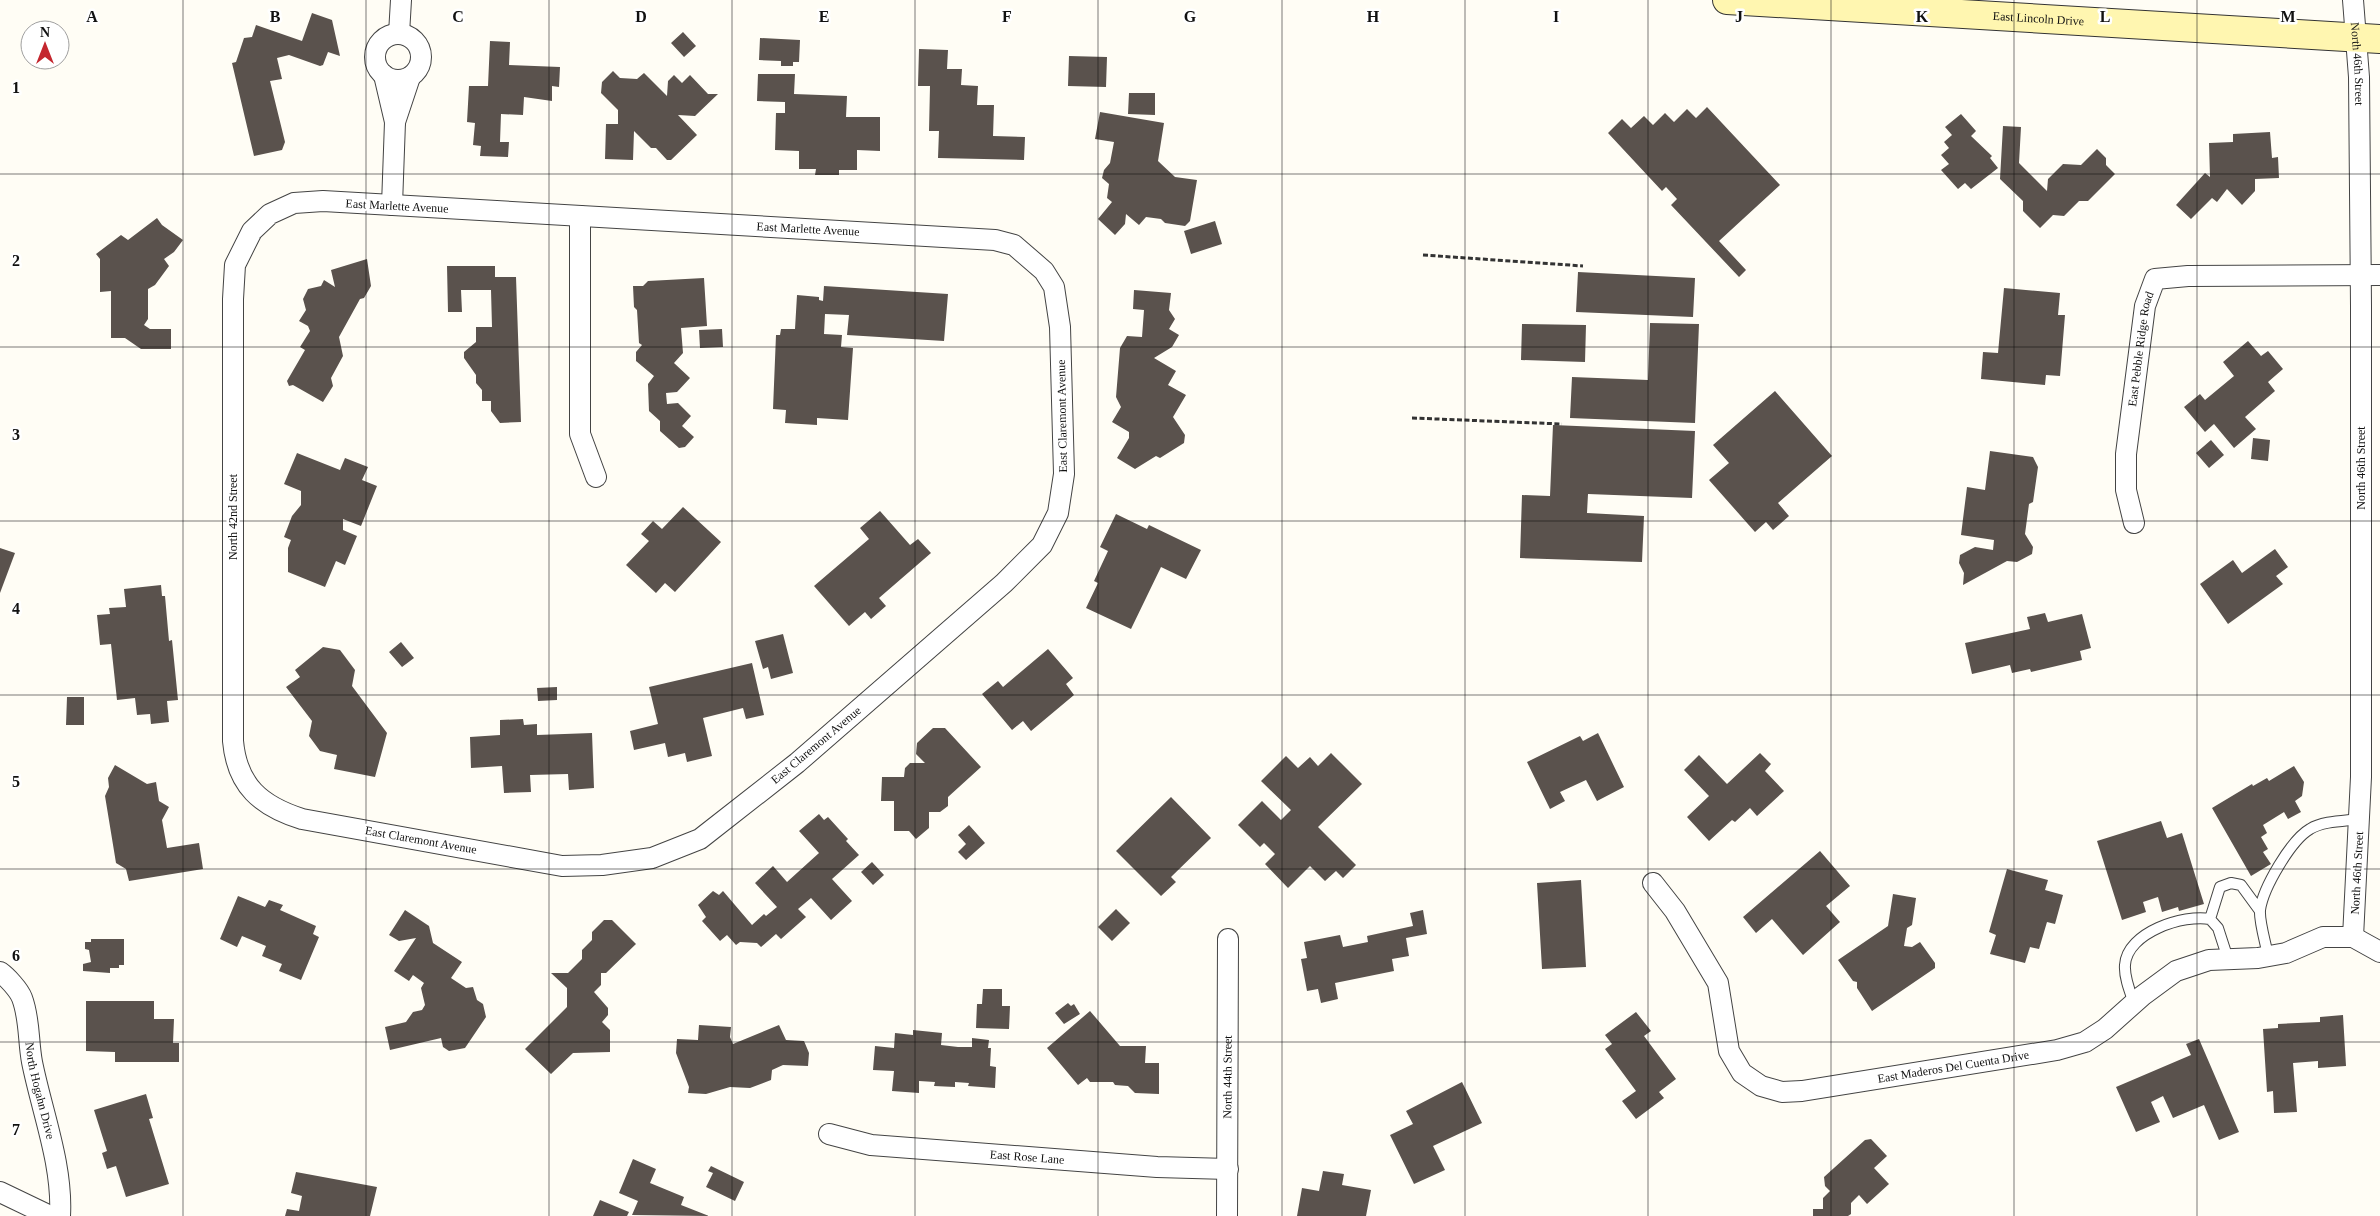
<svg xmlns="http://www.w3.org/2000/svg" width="2380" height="1216" font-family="Georgia,serif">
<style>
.building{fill:#5a524d}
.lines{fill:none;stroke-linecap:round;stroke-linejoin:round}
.service-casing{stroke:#444;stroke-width:12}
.minor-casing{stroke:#444;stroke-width:22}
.secondary-casing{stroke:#333;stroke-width:30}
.path{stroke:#333;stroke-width:3;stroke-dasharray:5 2.5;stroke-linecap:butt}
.service{stroke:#fff;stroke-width:10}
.minor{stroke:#fff;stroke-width:20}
.secondary{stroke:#fff6b0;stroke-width:28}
.grid{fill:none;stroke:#111;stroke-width:1;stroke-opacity:0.55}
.labels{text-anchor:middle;stroke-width:5;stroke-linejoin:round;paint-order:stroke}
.street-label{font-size:12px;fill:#111;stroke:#fff}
.grid-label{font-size:16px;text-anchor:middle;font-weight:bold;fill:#111;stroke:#fff;stroke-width:5;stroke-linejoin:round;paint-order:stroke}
</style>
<rect width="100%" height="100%" fill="#fffdf5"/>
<path class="building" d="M312 13 332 20 340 56 328 52 323 65 320 66 289 55 277 58 282 79 270 81 285 142 282 150 254 156 232 63 236 62 244 38 252 37 256 25 302 41Z
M683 32 696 46 684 57 671 43Z
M760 38 800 40 799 62H793V66H781V61L759 60Z
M490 41 510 42 509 65 560 67 559 87 552 86V101L524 97 523 115 501 114 500 142H509L508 157 480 156 481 146 473 145 475 123 467 122 469 86H488Z
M919 49 948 50 947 69H962L961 85 978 86 977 105H994L993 136 1025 137 1024 160 938 158 939 131H929L930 86H918Z
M1069 56 1107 57 1106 87 1068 86Z
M613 71 620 78 637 79 644 73 667 96 668 81 674 75 682 83 690 75 708 94H718L695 116 678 115 697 135 671 160H667L656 148H651L634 131 633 160 605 159 606 124H618V110L601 93 602 82Z
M758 74H795L794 94 847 96 846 117H880V151L857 150V170H839V175H815L816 169H799V151L775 150 776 113H785V102L757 101Z
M1129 93H1155V115L1128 114Z
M1707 107 1780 185 1719 241 1746 270 1739 277 1671 205 1677 199 1666 187 1662 191 1608 133 1622 119 1631 128 1644 116 1653 125 1665 113 1674 122 1687 109 1696 118Z
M1100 112 1164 123 1158 161 1175 177 1197 180 1190 221 1185 226 1165 223 1161 219 1146 217 1139 225 1126 214 1125 224 1115 235 1098 219 1112 202 1107 198 1109 184 1102 178 1104 170 1110 163 1114 142 1095 139Z
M1961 114 1976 131 1971 136 1992 156 1990 158 1998 168 1971 189 1965 183 1958 189 1941 170 1949 164 1941 155 1949 148 1944 142 1952 135 1945 127Z
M2003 126 2021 127 2019 163 2047 191 2048 179 2063 164 2081 165 2097 149 2106 158V165L2115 174 2088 201H2079L2064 216 2053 215 2040 228 2023 211V201L2000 179Z
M2270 132 2272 158 2278 157 2279 178 2255 179V191L2242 205 2227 189 2217 202 2212 198 2191 219 2176 205 2205 173 2210 177 2209 143 2233 142V134Z
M157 218 162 225 183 240 174 252 164 259 169 266 155 285 148 289V319L144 325 150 329H171V349H141L125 338H111V291L100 292V259L96 254 121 235 128 240Z
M1215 221 1222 244 1191 254 1184 231Z
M367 259 371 286 364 298 360 299 339 337 343 356 331 378 333 386 323 402 293 385 289 386 287 381 305 350 300 347 310 331 308 326 299 321 306 310 303 299 308 289 321 286 324 280 335 287 331 270Z
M447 266H495V277H516L521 422 500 423 491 411V401H482V390L476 383V375L464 358V352L476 342V327H492L491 290H461L462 312H448Z
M1578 272 1695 278 1693 317 1576 312Z
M704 278 707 326 681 328 683 353 674 363 690 378 677 392 666 393 667 404 678 403 691 416 682 426 694 437 685 447 679 448 660 431V421L649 411 648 384 654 376 636 361V352L642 345 639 343 637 310 634 307 633 286H643L648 281Z
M824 286 948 294 944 341 847 335 849 315 825 314 824 334 842 335 841 347 853 348 848 420 817 418V425L785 423 786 410 773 409 776 335H780L781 329H795L797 295 819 297V300L823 301Z
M2004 288 2060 293 2058 315H2065L2060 376 2046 375 2045 385 1981 379 1983 352 1998 353Z
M1134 290 1171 293 1169 310 1175 319 1169 329 1179 335 1172 347 1154 358 1176 371 1168 385 1186 395 1173 417 1185 435 1184 443 1160 458 1156 456 1135 469 1117 458 1129 438V432L1112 422 1121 407 1116 397 1120 348 1127 336 1142 337 1144 310 1133 309Z
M1650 323 1699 324 1695 423 1570 418 1572 377 1648 380Z
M1522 324 1586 325 1585 362 1521 360Z
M722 329 723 347 700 348 699 330Z
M2248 341 2261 356 2268 351 2283 369 2268 382 2275 391 2245 417 2256 429 2234 448 2214 424 2205 432 2184 407 2200 394 2205 400 2234 376 2223 362Z
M1775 391 1832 456 1778 503 1789 516 1773 530 1766 522 1755 532 1709 480 1729 463 1713 445Z
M1553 425 1695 431 1692 498 1588 494 1587 513 1644 516 1642 562 1520 558 1522 495 1550 496Z
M2253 438 2270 440 2268 461 2251 459Z
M2211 440 2224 455 2209 468 2196 453Z
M1990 451 2033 457 2038 467 2033 502 2029 504 2025 534 2033 547 2032 554 2017 562 2007 561 1963 585 1964 573 1959 563 1960 555 1975 547 1993 550 1994 540 1961 535 1967 487 1985 490Z
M297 453 340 470 345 458 368 467 362 480 377 486 361 526 343 519V530L357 536 345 565 336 561 325 587 288 572V548L291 540 284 537 292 516 301 505V491L284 484Z
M683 507 721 542 675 592 665 583 656 593 626 565 649 541 641 534 653 521 662 529Z
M880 511 910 545 918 539 931 553 879 598 886 606 871 619 865 612 849 626 814 586 869 539 860 528Z
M1116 514 1147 529 1149 525 1201 550 1186 579 1161 567 1131 629 1086 608 1098 583 1094 581 1108 551 1100 547Z
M0 548 15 553 0 593Z
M2275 549 2288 567 2276 576 2283 584 2228 624 2200 584 2233 560 2242 573Z
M161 585 162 596H165L169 641 172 640 178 700 167 701 169 722 151 724 150 714 137 715 135 698 117 700 111 644 100 645 97 615 110 614 109 608 126 607 124 589Z
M2045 613 2048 622 2082 614 2091 648 2080 651 2082 660 2031 672 2030 669 2012 673 2010 665 1972 674 1965 643 2030 629 2027 617Z
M783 634 793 673 771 679 768 667 763 669 755 641Z
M401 642 414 658 402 667 389 652Z
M323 647 340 650 355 670 352 686 387 733 375 777 334 769 337 755 320 751 309 736 312 721 286 687 300 677 295 670Z
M1048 649 1073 678 1066 684 1074 695 1031 731 1023 721 1012 730 982 694 998 681 1003 687Z
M752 663 764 715 746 719 743 708 703 718 712 756 687 762 685 753 668 757 665 743 634 750 630 731 658 724 649 687Z
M557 687V700L538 701 537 688Z
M67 697H84V725H66Z
M523 719 524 725 537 724V735L592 733 594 788 569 790 568 774 530 775 531 792 504 793 502 766 471 768 470 737 500 735V720Z
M933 728H945L981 767 948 797V806L940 812H929V828L916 839 909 831H894V801H881L882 777H904L905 768 910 763H925L916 754 917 743Z
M1598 733 1624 787 1597 801 1586 780 1560 792 1565 801 1550 809 1527 762 1580 736 1583 741Z
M1331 753 1362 784 1318 827 1356 865 1343 878 1336 871 1325 881 1310 866 1288 888 1265 864 1275 854 1264 843 1260 847 1238 825 1262 801 1281 820 1291 810 1261 781 1286 756 1298 768 1310 757 1318 766Z
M1760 753 1771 764 1765 771 1784 791 1757 816 1750 808 1735 822 1732 820 1709 841 1687 817 1709 796 1684 770 1699 755 1727 784Z
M115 765 147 784 156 782 159 801 169 807 162 820 167 848 199 843 203 869 129 881 126 869 116 863 105 796 109 787 108 778Z
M2294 766 2304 782 2302 796 2295 801 2301 812 2288 819 2284 812 2263 825 2267 833 2261 837 2268 849 2263 852 2271 864 2251 876 2212 808 2252 784 2253 786 2267 778 2269 781Z
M1171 797 1211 838 1171 877 1176 882 1161 896 1116 851Z
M819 814 824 820 828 817 848 839 846 841 859 855 832 879 852 901 831 920 811 898 798 909 806 917 781 939 776 934 761 947 757 943 740 942 736 945 727 935 720 941 702 921 706 917 698 905 713 891 719 895 723 891 752 925 764 914 766 916 777 907 755 883 773 866 787 882 819 853 799 831Z
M2161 821 2167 838 2182 833 2204 904 2179 911 2178 907 2162 912 2158 897 2143 902 2146 912 2122 920 2097 841Z
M969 825 985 843 966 860 958 852 966 844 958 835Z
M1820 851 1850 886 1826 906 1840 922 1803 955 1772 919 1756 933 1743 917Z
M872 862 884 875 873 885 861 872Z
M2007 869 2048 880 2045 890 2063 895 2055 924 2047 922 2039 949 2030 947 2025 963 1990 954 1996 935 1989 932Z
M1581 880 1586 967 1542 969 1537 883Z
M1893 894 1916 898 1912 925 1907 928 1904 946 1912 947 1920 942 1935 963V968L1872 1011 1857 988V982L1853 981 1838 960 1888 926Z
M238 896 265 907 269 900 283 905 280 910 316 926 313 934 319 937 301 980 279 971 282 964 262 956 266 946 242 936 237 947 220 939Z
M1116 909 1130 923 1112 941 1098 927Z
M405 910 429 926 433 943 462 962 451 978 466 988 473 987 477 1000 483 1004 486 1017 465 1048 449 1051 443 1047 441 1038 390 1050 385 1027 406 1022 413 1012 422 1010 425 1005 421 988 424 983 413 975 409 981 394 971 416 938 399 941 389 935Z
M1423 910 1427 934 1406 938 1409 956 1392 959 1394 971 1335 983 1338 999 1321 1003 1318 989 1307 991 1301 959 1307 958 1304 942 1340 935 1343 947 1368 942 1367 936 1413 926 1410 913Z
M604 920H612L636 944 606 973H601V985L594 992 608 1008V1015L602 1022 610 1030V1052L573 1053 551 1074 525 1049 567 1007V988L551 973H568L582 959V950L592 940V932Z
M91 939H124V965H119V968H110V973L83 971V964L91 962 89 950 85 949V942H91Z
M983 989H1002V1006H1010L1009 1029 976 1028 977 1004H982Z
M86 1001H154V1019H174L173 1043H179V1062H115V1052L86 1051Z
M1068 1003 1071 1006 1074 1004 1080 1014 1064 1024 1055 1013Z
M1090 1011 1120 1046H1146L1145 1063H1159V1094L1135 1093 1128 1086 1115 1085 1113 1082H1090L1087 1078 1078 1085 1047 1048Z
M1636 1012 1651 1031 1644 1036 1676 1079 1659 1092 1664 1098 1636 1119 1622 1101 1636 1091 1605 1049 1612 1044 1605 1035Z
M2343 1015 2346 1066 2318 1068V1061L2293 1063 2297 1112 2274 1113 2273 1091 2267 1092 2263 1029 2278 1028V1024L2320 1022V1017Z
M699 1025 731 1027 730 1037 733 1044 779 1025 786 1040 804 1041 809 1053 808 1066 783 1065 772 1070 771 1080 750 1088 730 1087 706 1094 688 1093 689 1087 676 1053 677 1039 698 1040Z
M913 1030 942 1033 941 1045 958 1047H972V1038L989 1040 988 1048H991L990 1066 996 1067 995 1088 968 1086 969 1083 955 1082V1087L934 1086 935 1082 919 1081V1093L892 1091 894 1071 873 1070 875 1046 894 1048 895 1033 913 1035Z
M2199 1039 2239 1132 2219 1140 2204 1105 2173 1118 2163 1096 2151 1102 2160 1122 2136 1132 2116 1087 2191 1055 2186 1044Z
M1462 1082 1482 1123 1433 1146 1445 1170 1414 1184 1390 1135 1413 1124 1406 1111Z
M146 1094 153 1118 149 1119 169 1184 126 1197 116 1166 107 1169 102 1153 107 1151 94 1110Z
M1871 1139 1887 1156 1874 1168 1889 1184 1867 1204 1859 1195 1851 1203V1214L1848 1216H1813V1209H1823V1198L1830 1191 1825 1186 1824 1177 1865 1140Z
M633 1159 656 1169 650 1183 684 1197 681 1205 709 1216 632 1215 638 1201 619 1193Z
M711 1166 744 1182 735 1201 706 1187 713 1173 708 1171Z
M1323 1171 1344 1174 1342 1185 1371 1190 1366 1216H1297L1302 1188 1319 1191Z
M296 1172 377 1187 370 1216H285L287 1209 299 1211 302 1196 291 1193Z
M600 1200 629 1212 627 1216H593Z"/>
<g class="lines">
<g class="service-casing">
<path id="service" d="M2210 919 2220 887 2231 883 2241 885 2260 911
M2268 956C2266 944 2259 922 2260 910 2263 888 2291 840 2310 829 2323 821 2344 821 2359 819
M2134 1003C2130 992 2124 977 2125 965 2127 932 2184 914 2210 919L2218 928 2228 959"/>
</g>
<g class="minor-casing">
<g id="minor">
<path id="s1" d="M2353 0 2359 77 2361 305V777L2353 937"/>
<path d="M399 34 401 0"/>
<circle cx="398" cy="57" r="23"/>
<path d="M384 75 395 122 392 205"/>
<path d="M395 122 410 77"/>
<path d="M323 201 995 240 1014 245 1044 271 1054 287 1060 327 1064 474 1058 513 1042 545 1004 583 797 763 700 839 652 858 602 865 562 866 302 819C261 806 237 786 233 741V299L235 265 252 231 270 214 294 203Z"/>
<path d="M580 216V434L596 477"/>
<path id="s2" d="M2134 523 2126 490V454L2145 306 2155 279 2188 276 2380 275"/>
<path id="s3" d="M1653 883 1675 911 1718 983 1729 1051 1742 1073 1761 1086 1782 1092 1802 1091 2057 1050 2085 1042 2105 1029 2142 996 2176 971 2209 960 2258 958 2286 953 2323 937H2353"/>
<path d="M2353 937 2380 952"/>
<path id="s4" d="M0 972C7 977 19 990 22 998 30 1019 28 1041 32 1062 42 1112 63 1165 60 1216"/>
<path id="s5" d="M829 1134 871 1145 1157 1167 1228 1169"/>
<path d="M0 1192 50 1216"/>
<path id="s6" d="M1227 1216 1228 939"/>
</g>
</g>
<g class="secondary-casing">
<g id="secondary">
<path id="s7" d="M1727 0 2380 39"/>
</g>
</g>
<path class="path" d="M1423 255 1583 266
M1412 418 1562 424"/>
<use href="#service" class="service"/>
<use href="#minor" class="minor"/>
<use href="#secondary" class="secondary"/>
</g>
<path class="grid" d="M183 0V1216M366 0V1216M549 0V1216M732 0V1216M915 0V1216M1098 0V1216M1282 0V1216M1465 0V1216M1648 0V1216M1831 0V1216M2014 0V1216M2197 0V1216M0 174H2380M0 347H2380M0 521H2380M0 695H2380M0 869H2380M0 1042H2380"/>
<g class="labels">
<g class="street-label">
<text dy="4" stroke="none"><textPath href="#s7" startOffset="312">East Lincoln Drive</textPath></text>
<text dy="4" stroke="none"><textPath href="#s1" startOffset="64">North 46th Street</textPath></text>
<text transform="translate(397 206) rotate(3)" y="4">East Marlette Avenue</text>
<text transform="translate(808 229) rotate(3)" y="4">East Marlette Avenue</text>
<text dy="4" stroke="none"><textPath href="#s2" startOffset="176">East Pebble Ridge Road</textPath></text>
<text transform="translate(1062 416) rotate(-91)" y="4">East Claremont Avenue</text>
<text transform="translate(2361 468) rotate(-90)" y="4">North 46th Street</text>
<text transform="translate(233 517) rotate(-90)" y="4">North 42nd Street</text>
<text transform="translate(816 745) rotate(-40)" y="4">East Claremont Avenue</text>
<text transform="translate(421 840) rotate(10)" y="4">East Claremont Avenue</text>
<text transform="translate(2357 873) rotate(-87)" y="4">North 46th Street</text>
<text dy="4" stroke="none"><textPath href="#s3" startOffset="432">East Maderos Del Cuenta Drive</textPath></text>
<text dy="4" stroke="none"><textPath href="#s6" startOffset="139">North 44th Street</textPath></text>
<text dy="4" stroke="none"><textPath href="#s4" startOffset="129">North Hogahn Drive</textPath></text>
<text dy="4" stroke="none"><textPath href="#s5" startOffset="200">East Rose Lane</textPath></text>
</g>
</g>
<g class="grid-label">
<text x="92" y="22">A</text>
<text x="275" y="22">B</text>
<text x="458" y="22">C</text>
<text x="641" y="22">D</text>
<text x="824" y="22">E</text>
<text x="1007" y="22">F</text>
<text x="1190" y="22">G</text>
<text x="1373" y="22">H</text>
<text x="1556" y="22">I</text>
<text x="1739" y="22">J</text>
<text x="1922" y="22">K</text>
<text x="2105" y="22">L</text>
<text x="2288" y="22">M</text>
<text x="16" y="93">1</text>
<text x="16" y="266">2</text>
<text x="16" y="440">3</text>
<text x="16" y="614">4</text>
<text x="16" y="787">5</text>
<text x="16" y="961">6</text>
<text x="16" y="1135">7</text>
</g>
<g transform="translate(45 45)"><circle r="24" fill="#ffffff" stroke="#a0a0a0"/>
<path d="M0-4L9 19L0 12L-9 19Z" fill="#c4262e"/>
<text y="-8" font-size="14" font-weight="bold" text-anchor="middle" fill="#111111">N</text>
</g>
</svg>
